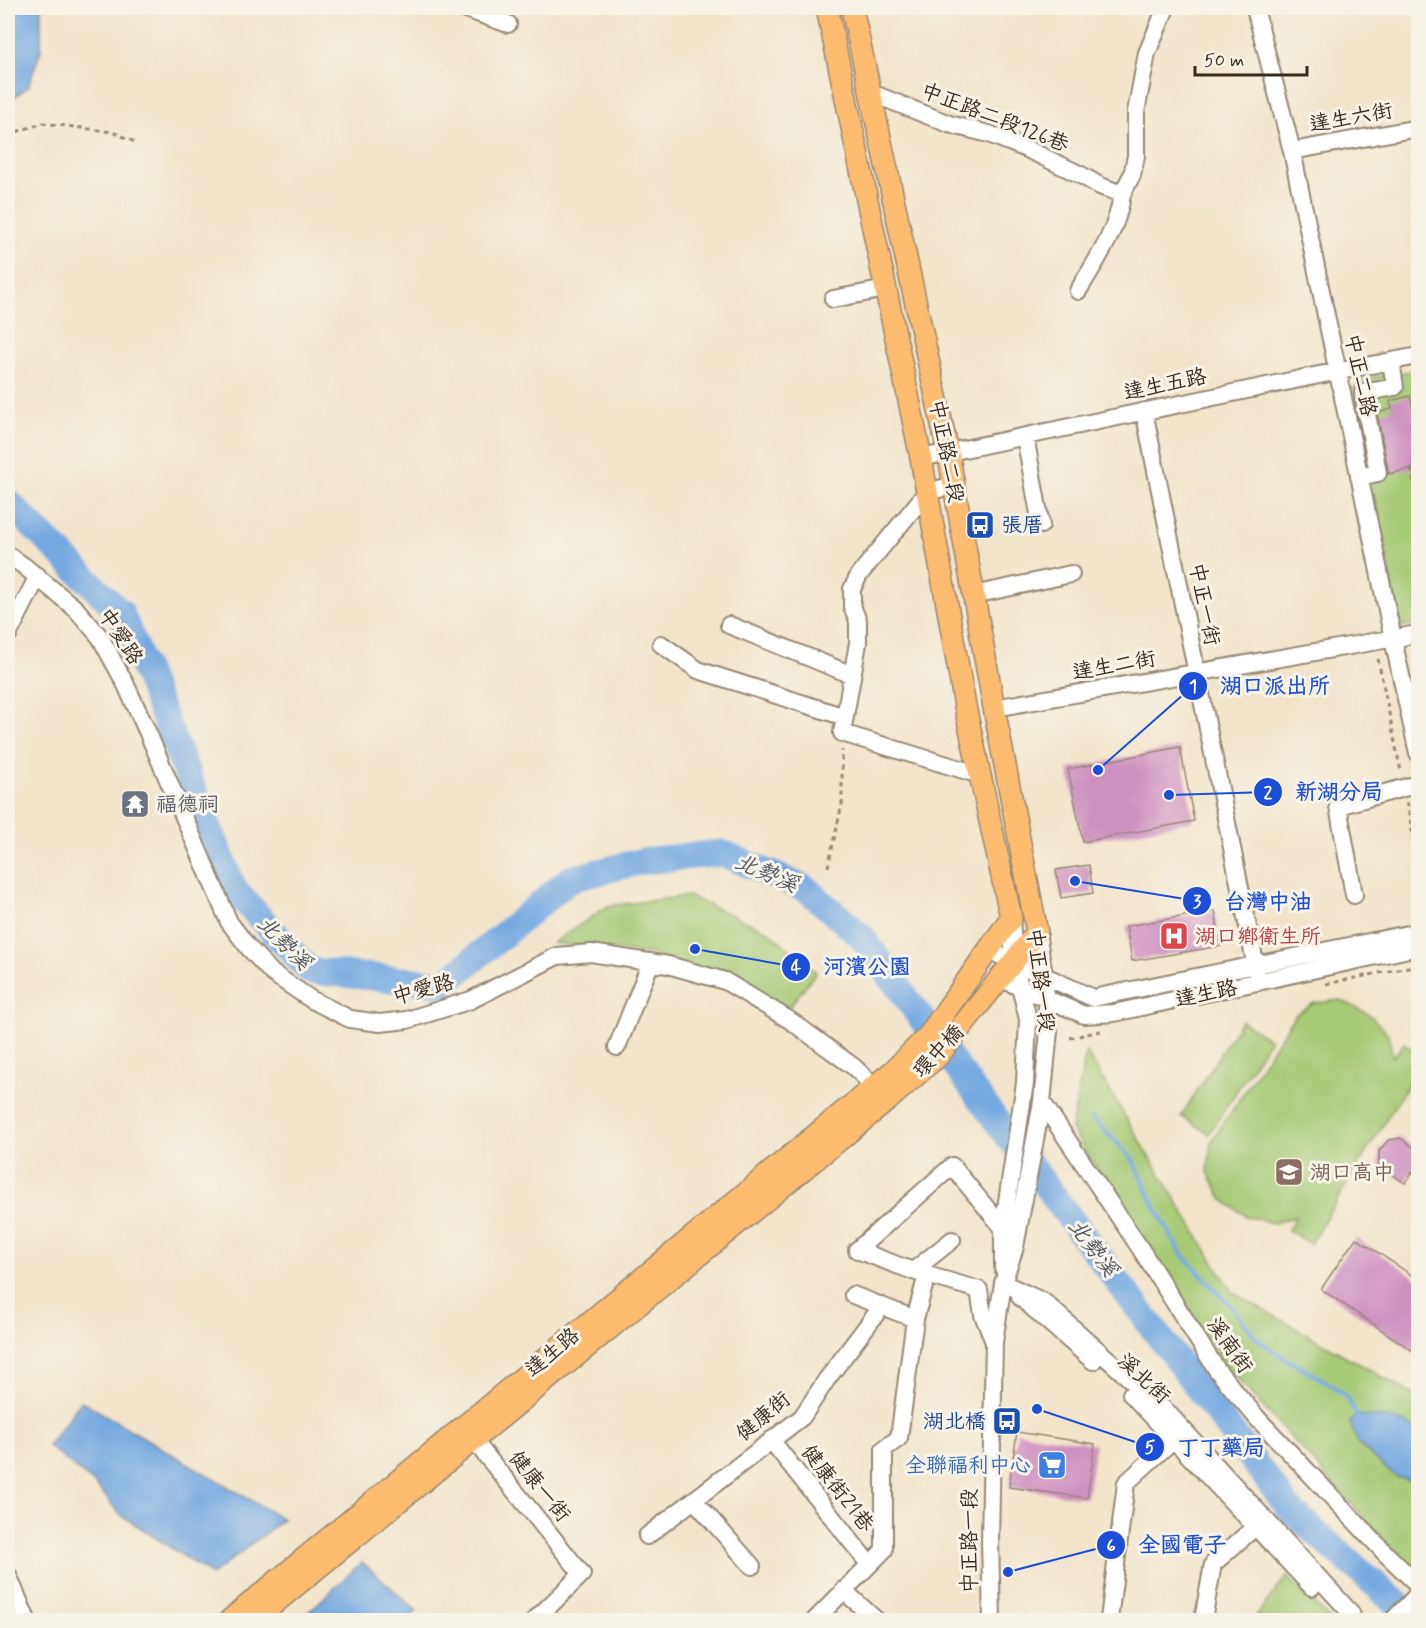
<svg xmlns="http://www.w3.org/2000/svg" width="1426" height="1628" font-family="Mynerve,'LXGW WenKai TC',sans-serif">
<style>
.green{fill:#a6c973;stroke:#707a48;stroke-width:1.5}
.water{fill:#74a9e1;stroke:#586a80;stroke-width:1.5}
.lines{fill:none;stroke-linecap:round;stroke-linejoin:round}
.stream{stroke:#74a9e1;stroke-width:4.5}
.river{stroke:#74a9e1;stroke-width:27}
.building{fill:#ce90bf}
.minor-casing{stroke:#968774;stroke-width:20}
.major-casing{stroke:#968774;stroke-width:24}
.path{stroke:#968774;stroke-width:3;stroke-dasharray:4.5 4.5;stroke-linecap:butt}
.minor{stroke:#fff;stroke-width:16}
.major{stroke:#fdbc70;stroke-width:21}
.labels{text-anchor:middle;stroke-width:6;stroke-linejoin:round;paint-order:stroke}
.street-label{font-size:21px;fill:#3b2a1e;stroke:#f7f3e8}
.transit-label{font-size:21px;fill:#164399;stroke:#f7f3e8;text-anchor:start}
.worship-label{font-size:21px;fill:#5b616d;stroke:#f7f3e8;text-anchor:start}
.health-label{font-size:21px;fill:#be3a42;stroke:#f7f3e8;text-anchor:start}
.education-label{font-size:21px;fill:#785e54;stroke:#f7f3e8;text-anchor:start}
.shop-label{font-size:21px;fill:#366cbe;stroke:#f7f3e8;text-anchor:end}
.water-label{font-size:22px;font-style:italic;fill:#4f5662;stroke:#f7f3e8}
.leader{fill:none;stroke:#1d4ed8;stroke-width:2}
.callout-dot{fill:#1d4ed8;stroke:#f7f3e8;stroke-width:2}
.mark-label{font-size:18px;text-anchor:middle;font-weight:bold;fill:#fff}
.callout-label{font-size:22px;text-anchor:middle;font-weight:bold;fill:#1d4ed8;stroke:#f7f3e8;stroke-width:6;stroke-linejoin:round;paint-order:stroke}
</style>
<rect width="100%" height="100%" fill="#f7f3e8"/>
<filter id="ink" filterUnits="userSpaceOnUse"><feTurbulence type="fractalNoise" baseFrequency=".0167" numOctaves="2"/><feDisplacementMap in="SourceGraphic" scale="12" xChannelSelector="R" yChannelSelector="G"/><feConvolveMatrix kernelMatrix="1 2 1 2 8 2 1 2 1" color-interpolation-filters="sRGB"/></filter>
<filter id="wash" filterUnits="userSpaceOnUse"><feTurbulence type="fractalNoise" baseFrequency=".008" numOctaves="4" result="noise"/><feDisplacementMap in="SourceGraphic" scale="24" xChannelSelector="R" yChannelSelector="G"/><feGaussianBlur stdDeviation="1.35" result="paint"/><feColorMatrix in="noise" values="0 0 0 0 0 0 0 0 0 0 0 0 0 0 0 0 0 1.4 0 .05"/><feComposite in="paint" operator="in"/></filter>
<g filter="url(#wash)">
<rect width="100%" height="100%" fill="#f2e4ca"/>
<path class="green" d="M1418 370V624L1400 627 1353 388 1366 378Z
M688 896 768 931 816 972 787 1010 652 954 553 943 608 906Z
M1341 1000 1370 1015 1388 1034 1393 1057 1404 1043 1418 1054V1068L1310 1244 1288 1230 1295 1217 1273 1223 1246 1216 1223 1200 1208 1172 1211 1142 1295 1015 1314 1003Z
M1241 1021 1270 1039 1209 1134 1181 1116Z
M1086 1052 1232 1292 1418 1397V1577L1225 1365 1071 1129Z
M1287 1576 1330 1620H1253Z"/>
<path class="water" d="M8 8H41V50L28 87 8 101Z
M81 1401 283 1519 212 1575 121 1515 94 1483 48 1446Z
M1356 1415C1377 1417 1402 1417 1418 1431V1477L1415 1481 1396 1477 1358 1444 1350 1422Z
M362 1562 417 1611 407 1620H300Z"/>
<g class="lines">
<path class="stream" d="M1092 1118 1132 1158 1155 1207 1181 1253 1234 1310 1256 1338 1281 1356 1335 1387 1348 1399 1356 1415"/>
<path class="river" d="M8 502 121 613 235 891 310 971 444 984 570 879 643 861 722 853 806 889 862 937 977 1095 1291 1511 1416 1620"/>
</g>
<g id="blocks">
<path class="building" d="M1410 396 1419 432V454L1414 455 1417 467 1389 474 1377 413 1392 409 1390 401Z
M1180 747 1194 821 1083 842 1068 769Z
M1089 865 1093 893 1061 898 1056 870Z
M1215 911 1221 946 1132 961 1126 926Z
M1400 1138 1419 1151V1163L1405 1183 1379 1165V1151L1388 1140Z
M1356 1238 1419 1280V1355L1321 1289Z
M1017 1432 1095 1444 1087 1498 1009 1487Z"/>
</g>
</g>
<g filter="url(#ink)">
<use href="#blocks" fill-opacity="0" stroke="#968774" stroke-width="1.5"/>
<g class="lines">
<g class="minor-casing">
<path id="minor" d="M463 8 508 24
M1255 8 1292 151 1393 639 1418 753
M869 92 949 124 989 134 1029 150 1081 175 1100 186 1122 194 1132 175 1136 156V112L1147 53 1166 8
M1292 151 1418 128
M1078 291C1096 261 1118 230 1122 194
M833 299 886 289
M1144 411 1259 982
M1025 436 1041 525
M921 458 1319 375 1418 356
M1359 477 1378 473 1363 393 1395 387 1391 361
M954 485 927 492 859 575 852 589V606L858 621V643L842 733 980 775
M8 555 24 566 76 609 100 637 125 683 148 733 229 922 248 947 272 973 312 1000 350 1019 380 1023 407 1020 471 1000 557 956 591 953 668 965 725 981 791 1021 854 1067 882 1094
M974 595 1071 574
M729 625 852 675
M8 635 38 576
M661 644 698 670 845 717
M994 708 1418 634
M1354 895 1338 806 1418 784
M988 950 1093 998 1418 932
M999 978 1084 1015 1114 1013 1418 947
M617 1047 651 962
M1042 1102 1140 1248 1217 1370 1258 1419 1386 1554 1418 1585
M1003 1268V1228L1025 1083 1028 1019 1014 962 1011 918
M913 1271 857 1250 952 1166 1003 1228
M923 1274 913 1271 952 1240
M1003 1283 1044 1302 1167 1412 1351 1613 1353 1620
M853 1295 915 1319
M1020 1297 1093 1361
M1131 1394 1312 1587
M467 1432 582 1574 535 1620
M771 1440 869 1564
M694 1500 752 1566
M647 1536 802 1417 827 1379 882 1306
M8 1575 27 1620
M843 1590 876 1620
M815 1620 884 1550V1449L899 1438 915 1319 927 1275 979 1290 983 1315 994 1342
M992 1620 990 1541 994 1342 1003 1283 1015 1247 1042 1102 1049 1031 1044 976 1037 932
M1109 1620 1126 1483 1174 1439
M1203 1620 1213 1564 1255 1527
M1393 1620 1418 1594"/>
</g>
<g class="major-casing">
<path id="major" d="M230 1620 894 1070 928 1036 1011 918 965 706 921 458 827 8
M254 1620 888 1100 938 1056 1037 932 994 708 948 452 852 8"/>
</g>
<path class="path" d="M8 131 16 132 43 123 113 132 137 143
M1411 385H1415L1418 396
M1411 469 1417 499
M1416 527 1418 499
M1378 659 1401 772
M1407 802 1418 863
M828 867 842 804V750
M1326 984 1418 965
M1070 1038 1105 1030"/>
<use href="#minor" class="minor"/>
<use href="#major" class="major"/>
</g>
</g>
<defs>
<g id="bus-square" transform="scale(1.5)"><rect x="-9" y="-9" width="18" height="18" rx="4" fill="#1a4fb4" stroke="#f7f3e8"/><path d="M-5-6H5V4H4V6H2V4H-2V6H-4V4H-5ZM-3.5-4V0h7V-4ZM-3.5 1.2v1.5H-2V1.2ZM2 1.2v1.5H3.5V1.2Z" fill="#fff"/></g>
<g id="temple-square" transform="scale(1.5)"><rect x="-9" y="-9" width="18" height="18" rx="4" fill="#6b7280" stroke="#f7f3e8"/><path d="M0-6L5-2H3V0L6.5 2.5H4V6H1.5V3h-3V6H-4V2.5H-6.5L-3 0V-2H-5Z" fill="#fff"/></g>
<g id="hospital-square" transform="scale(1.5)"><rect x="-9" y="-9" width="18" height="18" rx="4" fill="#e0444e" stroke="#f7f3e8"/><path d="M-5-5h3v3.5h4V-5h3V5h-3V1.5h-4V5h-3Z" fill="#fff"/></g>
<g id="school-square" transform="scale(1.5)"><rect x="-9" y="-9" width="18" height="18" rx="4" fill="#8d6e63" stroke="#f7f3e8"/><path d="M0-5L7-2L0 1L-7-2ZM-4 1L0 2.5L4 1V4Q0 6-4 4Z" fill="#fff"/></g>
<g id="supermarket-square" transform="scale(1.5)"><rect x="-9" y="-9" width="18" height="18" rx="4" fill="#3f7fe0" stroke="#f7f3e8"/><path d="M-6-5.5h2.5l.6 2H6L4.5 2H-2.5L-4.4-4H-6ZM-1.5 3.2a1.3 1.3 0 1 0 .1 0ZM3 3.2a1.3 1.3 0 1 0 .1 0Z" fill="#fff"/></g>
</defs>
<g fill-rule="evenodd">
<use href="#bus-square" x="980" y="525"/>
<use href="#temple-square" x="135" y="804"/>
<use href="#hospital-square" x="1174" y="936"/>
<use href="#school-square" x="1289" y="1172"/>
<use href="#bus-square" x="1007" y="1421"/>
<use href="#supermarket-square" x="1052" y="1465"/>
</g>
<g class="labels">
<g class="street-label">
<text transform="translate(995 117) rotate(21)" y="7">中正路二段126巷</text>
<text transform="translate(1351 117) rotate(-10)" y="7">達生六街</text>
<text transform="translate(1361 375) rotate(78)" y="7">中正二路</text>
<text transform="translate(1165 384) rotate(-12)" y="7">達生五路</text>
<text transform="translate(947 451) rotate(79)" y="7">中正路二段</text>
<text transform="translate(1205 604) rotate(79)" y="7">中正一街</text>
<text transform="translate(121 636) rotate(57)" y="7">中愛路</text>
<text transform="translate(1114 665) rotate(-10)" y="7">達生二街</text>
<text transform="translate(1041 980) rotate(83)" y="7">中正路一段</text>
<text transform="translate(423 989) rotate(-15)" y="7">中愛路</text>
<text transform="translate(1206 993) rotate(-12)" y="7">達生路</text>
<text transform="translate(938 1051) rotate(-47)" y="7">環中橋</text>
<text transform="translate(1230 1345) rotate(55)" y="7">溪南街</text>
<text transform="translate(552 1352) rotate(-40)" y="7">達生路</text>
<text transform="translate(1144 1378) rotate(43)" y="7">溪北街</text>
<text transform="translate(763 1416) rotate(-40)" y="7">健康街</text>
<text transform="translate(540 1486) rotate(51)" y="7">健康一街</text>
<text transform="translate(838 1488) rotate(52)" y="7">健康街21巷</text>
<text transform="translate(969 1541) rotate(-90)" y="7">中正路一段</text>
</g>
<g class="transit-label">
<text x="1001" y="532">張厝</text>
<text x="986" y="1428" text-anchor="end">湖北橋</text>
</g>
<g class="worship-label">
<text x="156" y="811">福德祠</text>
</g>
<g class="health-label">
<text x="1195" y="943">湖口鄉衛生所</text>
</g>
<g class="education-label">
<text x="1310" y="1179">湖口高中</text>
</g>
<g class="shop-label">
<text x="1031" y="1472">全聯福利中心</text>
</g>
<g class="water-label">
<text transform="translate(767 872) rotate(23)" y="8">北勢溪</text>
<text transform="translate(285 942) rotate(45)" y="8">北勢溪</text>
<text transform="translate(1094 1247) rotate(53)" y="8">北勢溪</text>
</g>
</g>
<path class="leader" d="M1098 770L1193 686M1169 795L1268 792M1075 881L1197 901M695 949L796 967M1037 1409L1150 1447M1008 1572L1111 1545"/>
<g class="callout-dot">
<circle cx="1098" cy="770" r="6"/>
<circle cx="1169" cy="795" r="6"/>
<circle cx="1075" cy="881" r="6"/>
<circle cx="695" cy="949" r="6"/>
<circle cx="1037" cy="1409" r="6"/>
<circle cx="1008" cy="1572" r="6"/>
<circle cx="1193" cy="686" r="15"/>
<circle cx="1268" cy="792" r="15"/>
<circle cx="1197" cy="901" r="15"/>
<circle cx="796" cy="967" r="15"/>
<circle cx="1150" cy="1447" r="15"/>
<circle cx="1111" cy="1545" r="15"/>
</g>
<g class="mark-label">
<text x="1193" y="692">1</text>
<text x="1268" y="798">2</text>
<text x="1197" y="907">3</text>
<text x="796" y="973">4</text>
<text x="1150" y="1453">5</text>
<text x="1111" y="1551">6</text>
</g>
<g class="callout-label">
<text x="1275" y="693">湖口派出所</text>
<text x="1339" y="799">新湖分局</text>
<text x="1268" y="909">台灣中油</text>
<text x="867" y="974">河濱公園</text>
<text x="1221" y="1455">丁丁藥局</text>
<text x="1182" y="1552">全國電子</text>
</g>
<rect width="1426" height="1628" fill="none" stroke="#f7f3e8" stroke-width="30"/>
<path d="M1195 66v9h112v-9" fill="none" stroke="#3b2a1e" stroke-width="3"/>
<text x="1204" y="66" font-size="18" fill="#3b2a1e" stroke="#f7f3e8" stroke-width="4.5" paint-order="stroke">50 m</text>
</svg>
